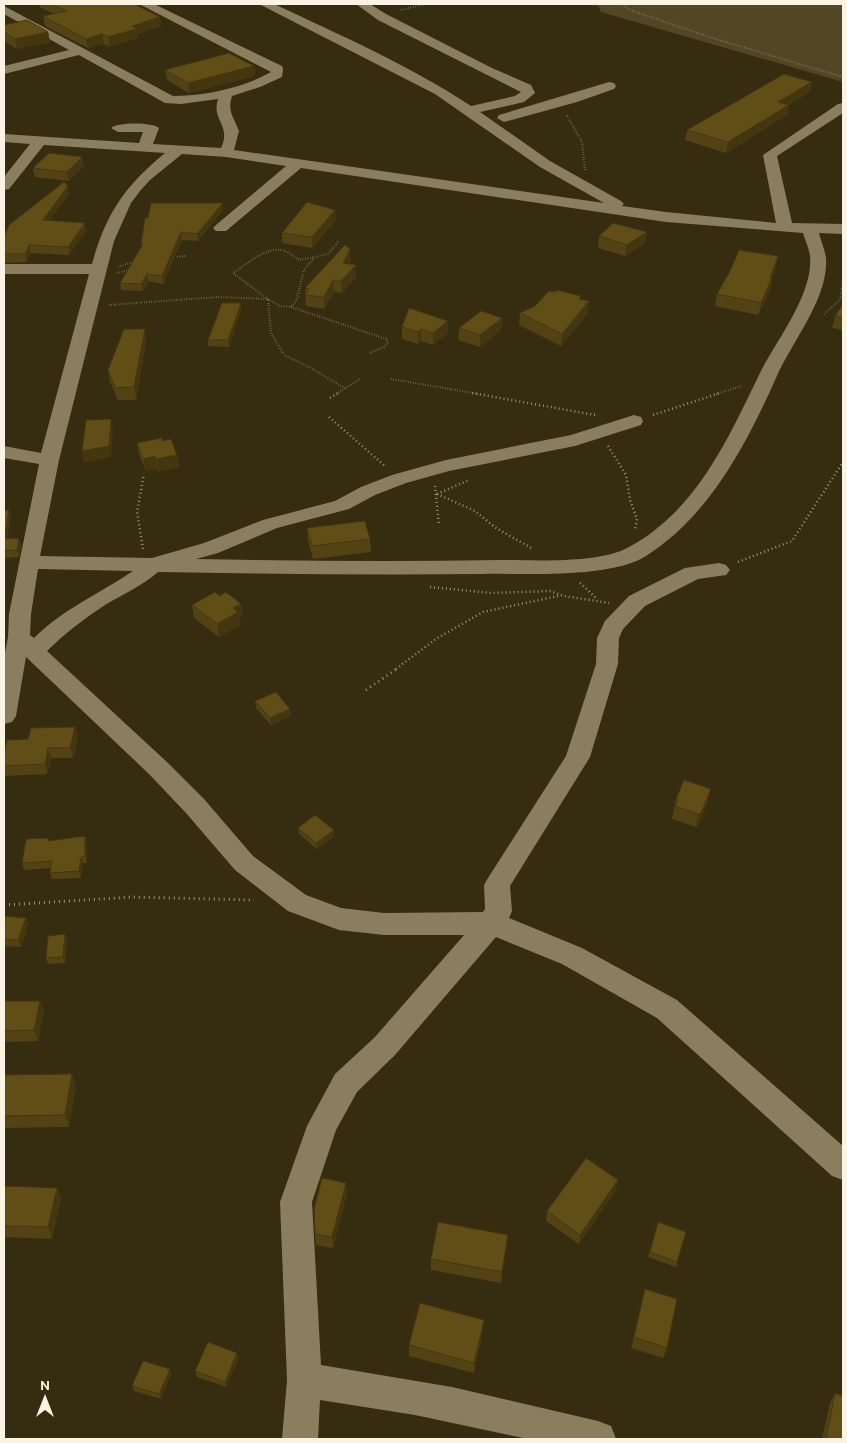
<svg xmlns="http://www.w3.org/2000/svg" width="847" height="1443" font-family="Overpass,sans-serif">
<style>
.green{fill:#524624}
.lines{fill:none;stroke-linecap:round;stroke-linejoin:round}
.path-far2{stroke:#9a927b;stroke-width:2;stroke-dasharray:0.5 2;stroke-linecap:butt}
.path-far1{stroke:#9a927b;stroke-width:2.5;stroke-dasharray:1 3;stroke-linecap:butt}
.path{stroke:#9a927b;stroke-width:3;stroke-dasharray:1 4;stroke-linecap:butt}
.minor{fill:#8a7e5f;fill-rule:evenodd}
.wall{fill:#534314}
.shaded-wall{fill:#443710}
.building{fill:#614e17;stroke:#443710}
</style>
<rect width="100%" height="100%" fill="#362c0f"/>
<path class="green" d="M597 4H843V82L601 12Z"/>
<g class="lines">
<path class="path-far2" d="M622 4 630 10 709 37 843 77
M401 10 425 4
M567 116 582 142 585 170
M338 242 328 254 315 257 304 270 296 302 291 307 280 306 268 299 271 333 284 355 311 368 346 389
M172 257 186 256
M118 267 136 261
M117 273 131 270
M268 299 233 273C247 264 267 245 285 251 290 253 295 257 299 260L314 257
M109 305 218 297 268 299
M291 307 386 339 388 343 384 347 370 353
M824 314 840 300 843 280
M391 379 479 394
M336 394 360 379
M716 394 742 386"/>
<path class="path-far1" d="M472 393 595 415
M330 398 338 393
M653 415 720 393
M329 417 385 466
M608 446 626 475 630 500 637 519 635 530
M435 486 439 525
M437 494 475 511 496 528 533 549
M437 494 469 480
M143 549 137 512 144 474
M738 562 792 541 843 462
M580 583 596 598
M430 587 491 593 550 591 564 596 609 603
M396 669 436 639 483 612 558 596"/>
<path class="path" d="M366 690 398 668
M4 905 133 897 254 900"/>
<path class="minor" d="M139 4H154L282 66 283 69 282 77 260 87 232 96C227 111 234 118 239 131L234 150 604 203 540 167 435 94 259 4H274C340 35 409 65 471 106L515 96 521 92 378 20 356 4H370L386 14 492 68 531 85 535 93 524 102 480 112 550 161 621 201 624 204 622 206 666 212 776 223 763 155 838 104 843 103V113L777 156 792 223 843 224V234L819 233C821 241 825 250 826 258 829 298 791 343 776 378 746 445 710 515 646 556 609 579 526 573 482 574 374 575 266 574 158 572 142 586 123 594 105 605 84 619 65 633 47 651L168 763 204 799 253 856 306 895 341 908 384 913 483 912 485 909 484 885 488 878 566 756 596 664 597 638 605 621 629 596 685 568 719 563 726 565 730 570 726 575 698 579 645 606 623 629 619 638 618 664 590 757 510 886 512 911 509 918 582 948 677 1000 843 1146V1180L832 1176 657 1018 562 964 496 937 395 1055 357 1092 336 1130 312 1202 321 1365 452 1387 598 1421 611 1426 616 1439H528L415 1415 320 1400 318 1439H282L287 1380 280 1202 307 1126 335 1074 375 1037 464 935H384L339 930 288 911 235 870 186 813 150 775 26 657 16 716 12 722 4 724V658L8 637 9 614 39 464 4 458V446L41 453 89 274H4V264H92C106 213 125 186 165 153L44 145 9 189 4 190V177L30 144 4 142V134L139 143 143 132H118L111 128C117 122 153 122 159 128L153 144 221 148C232 125 211 121 218 99L181 104 165 103 79 55 4 74V66L69 50 4 14V6L173 96C204 96 243 88 271 72ZM182 154 226 157 286 166 216 225 213 228 216 231H226L301 168 666 222 803 233C805 240 809 248 810 256 814 294 775 342 759 375 728 439 696 511 629 547 599 564 536 560 501 560 399 562 297 561 196 559L218 553 277 528 349 509 375 495 406 483 449 471 575 446 641 425 643 421 641 417 634 415 571 435 446 460 392 475 361 487 335 501 263 520 204 543 152 558 40 556 59 460 114 241 131 203 140 191 150 180ZM38 569 133 571C99 594 63 609 34 638L30 635 31 614Z
M609 82 614 83 616 86 614 89 577 102 504 122 497 118 499 115Z"/>
</g>
<path class="wall" d="M39 4H134L160 17 161 26 138 34V38L109 47 104 44 88 48 45 26 43 16 54 14 40 7Z
M4 25 48 32 50 42 17 49 4 41Z
M254 66 255 76 189 93 167 80 165 70Z
M810 92 789 105 787 115 726 153 685 140 687 130Z
M84 166 69 181 35 177 33 168Z
M69 194 49 220 86 231 69 255 31 253 27 262 4 263V237Z
M223 203V210L198 241 182 240 163 284 148 281 143 291 121 290 120 283 141 248V244L148 218Z
M336 220 312 248 282 243V233Z
M599 236 645 243 625 256 598 248Z
M351 260 349 264 356 277 342 293 334 292 324 309 306 306 305 288Z
M776 267 772 279 770 290 758 315 715 306 717 294Z
M581 300 588 313 561 346 519 325 520 313Z
M843 304V330L832 328 835 316Z
M241 309 229 347 208 346V340Z
M502 318 501 330 480 347 458 340 459 328Z
M402 327 448 333 433 345 421 341 418 344 402 339Z
M145 329 146 341 136 400H118L110 382 108 370Z
M163 441 177 455 179 467 158 472 157 469 146 471 139 455 137 443Z
M4 510 11 516 7 538 19 539 21 545 19 557 4 558Z
M307 528 370 539 371 552 313 559 308 541Z
M220 596 241 604 243 616 239 618 240 625 219 637 194 618 192 605Z
M255 701 291 716 271 725 256 708Z
M75 727 78 737 73 758H51L47 774 4 776V753L28 739Z
M676 799 708 802 698 826 696 827 672 819Z
M298 828 334 837 317 849 299 834Z
M50 841 87 843V863H83L81 878 52 879 50 873 51 868 24 870 22 863Z
M4 916 26 918 28 924 21 947 4 946Z
M67 940 65 963 48 964 46 958Z
M4 1001 44 1012 38 1041 4 1042Z
M72 1074 76 1086 69 1127 4 1128V1075Z
M4 1186 57 1188 61 1199 52 1239 4 1237Z
M616 1190 579 1244 546 1221 547 1211Z
M347 1194 333 1248 316 1245 315 1234Z
M658 1222 686 1232 676 1267 648 1257Z
M508 1235 501 1283 431 1270V1259Z
M645 1289 667 1348 663 1358 631 1348Z
M484 1320 483 1330 474 1373 409 1356V1345Z
M239 1358 226 1387 197 1377 195 1371Z
M170 1369 171 1374 161 1399 134 1391 132 1386Z
M835 1393 843 1439H822L830 1403Z"/>
<path class="shaded-wall" d="M160 17 161 26 138 34V38L109 47 108 37 132 26Z
M48 32 50 42 17 49 15 39Z
M102 34 104 44 88 48 86 39Z
M254 66 255 76 189 93 188 83Z
M812 82 810 92 789 105 787 115 726 153 728 142 778 102Z
M4 145 6 156 4 159Z
M82 157 84 166 69 181 67 172Z
M68 186 69 194 44 227 43 220Z
M223 203V210L198 241 197 234Z
M335 210 336 220 312 248V237Z
M85 223 86 231 69 255 68 247Z
M181 232 182 240 163 284 162 276Z
M647 232 645 243 625 256 627 245Z
M29 245 31 253 27 262 25 254Z
M350 249 351 260 343 274V263Z
M778 256 770 290 758 315 761 303Z
M356 265V277L342 293 341 281Z
M147 274 148 281 143 291 141 284Z
M333 280 334 292 324 309V297Z
M589 301 588 313 561 346 562 334Z
M241 303V309L229 347 228 340Z
M502 318 501 330 480 347V335Z
M448 321V333L433 345V333Z
M145 329 146 341 136 400 134 387Z
M421 329V341L418 344V332Z
M111 419 113 430 111 457 84 463 82 451Z
M177 455 179 467 158 472 156 459Z
M155 456 157 469 146 471 143 459Z
M9 510 11 516 6 544 4 538Z
M19 539 21 545 19 557 17 550Z
M241 604 243 616 239 618 240 625 219 637 217 624 233 608Z
M290 709 291 716 271 725 270 718Z
M75 727 78 737 73 758 70 748Z
M48 748 51 758 47 774 45 764Z
M711 789 708 802 698 826 696 827 698 814Z
M334 830V837L317 849 316 843Z
M85 836 87 843V863L85 856Z
M81 857 83 863 81 878 79 871Z
M26 918 28 924 21 947 18 940Z
M65 934 67 940 65 963 63 957Z
M40 1001 44 1012 38 1041 34 1030Z
M72 1074 76 1086 69 1127 65 1115Z
M618 1180 616 1190 579 1244 580 1235Z
M346 1183 347 1194 333 1248 332 1237Z
M57 1188 61 1199 52 1239 48 1227Z
M508 1235 507 1246 501 1283 502 1272Z
M484 1320 483 1330 474 1373V1363Z
M237 1353 239 1358 226 1387 225 1382Z
M170 1369 171 1374 161 1399 159 1394Z"/>
<path class="building" d="M51 4H134L160 17 132 26 137 29 108 37 102 34 86 39 43 16 67 11Z
M27 20 48 32 15 39 4 32V25Z
M229 53 254 66 188 83 165 70Z
M784 74 812 82 778 102 789 105 728 142 687 130Z
M49 153 82 157 67 172 33 168Z
M64 182 68 186 43 220 85 223 68 247 29 245 25 254H4V237L9 225Z
M307 202 335 210 312 237 282 233Z
M151 203H223L197 234 181 232 162 276 147 274 141 284 120 283 143 244H141L145 218H148Z
M613 223 647 232 627 245 599 236Z
M345 245 350 249 343 263 356 265 341 281 333 280 324 297 305 295 309 289 305 288Z
M739 250 778 256 770 278H772L761 303 717 294 730 271Z
M556 290 581 296 579 299 589 301 562 334 520 313 535 306 549 291 555 292Z
M222 303H241L228 340H208Z
M843 304V318L835 316Z
M409 308 448 321 433 333 421 329 418 332 402 327Z
M481 311 502 318 480 335 459 328Z
M124 329H145L134 387 115 388 108 370Z
M111 419 109 446 82 451 86 420Z
M162 438 163 441 171 439 177 455 156 459 155 456 143 459 137 443Z
M4 510H9L4 538 19 539 17 550 4 551Z
M365 521 370 539 312 546 307 528Z
M215 592 220 596 226 592 241 604 233 608 238 612 217 624 192 605Z
M276 692 290 709 270 718 255 701Z
M75 727 70 748H48L45 764 4 766V753L7 740 28 739 31 728Z
M684 780 711 789 701 813 698 814 675 806 678 800 676 799Z
M315 815 334 830 316 843 298 828Z
M85 836V856L81 857 79 871 50 873 52 861 22 863 26 839 49 838 48 841Z
M4 916 26 918 18 940 4 939Z
M65 934 63 957 46 958 48 936Z
M4 1001H40L34 1030 4 1031Z
M72 1074 65 1115 4 1116V1075Z
M586 1158 618 1180 580 1235 547 1211Z
M322 1178 346 1183 332 1237 315 1234 314 1209Z
M4 1186 57 1188 48 1227 4 1226Z
M438 1222 508 1235 502 1272 431 1259Z
M658 1222 686 1232 677 1262 650 1252Z
M645 1289 677 1299 667 1348 634 1337Z
M420 1303 484 1320 474 1363 409 1345Z
M208 1342 237 1353 225 1382 195 1371Z
M143 1361 170 1369 159 1394 132 1386Z
M835 1393 843 1396V1439H826Z"/>
<rect width="847" height="1443" fill="none" stroke="#fbf4e3" stroke-width="10"/>
<g transform="translate(45 1398)" stroke="#362c0f" stroke-width="4" paint-order="stroke">
<path d="M0-4L9 19L0 12L-9 19Z" fill="#fbf4e3"/>
<text y="-8" font-size="14" font-weight="bold" text-anchor="middle" fill="#fbf4e3">N</text>
</g>
</svg>
